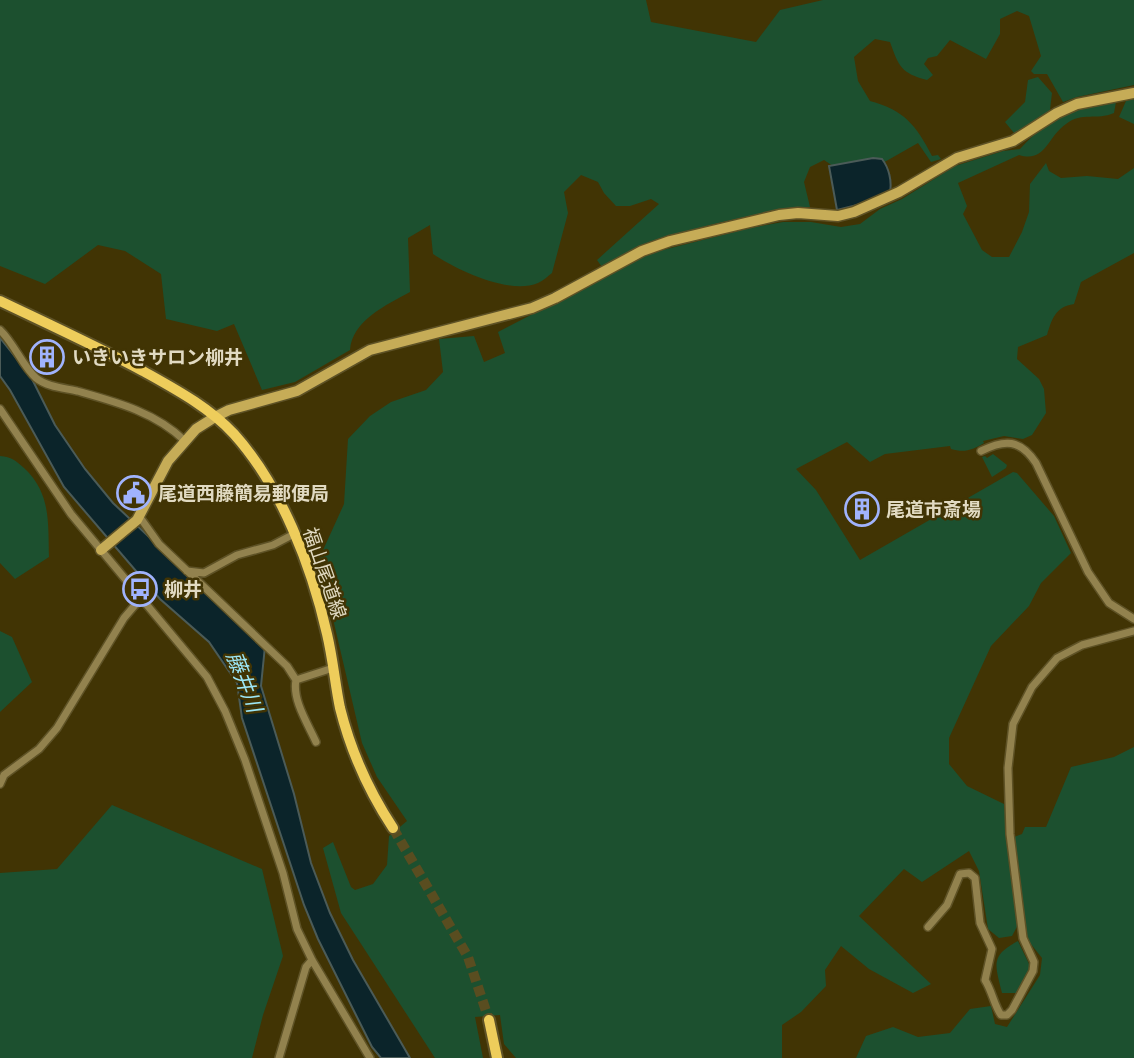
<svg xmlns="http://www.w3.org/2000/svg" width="1134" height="1058" font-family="'Libre Baskerville','Noto Sans JP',serif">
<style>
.green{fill:#1c502f}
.water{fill:#0b242a;stroke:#4b5b58;stroke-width:2}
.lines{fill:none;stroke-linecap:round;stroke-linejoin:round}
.primary-tunnel{stroke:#594d20;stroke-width:10;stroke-dasharray:10 5;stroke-linecap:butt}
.street-casing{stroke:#5e5226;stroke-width:10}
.secondary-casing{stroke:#5e5226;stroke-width:13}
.primary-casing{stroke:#5e5226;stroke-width:14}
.street{stroke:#92824e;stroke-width:7}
.secondary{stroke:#c6ac57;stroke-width:10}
.primary{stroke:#eecd5b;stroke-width:10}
.labels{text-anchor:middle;stroke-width:5;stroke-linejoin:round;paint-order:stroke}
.poi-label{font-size:19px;font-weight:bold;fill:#e1dac2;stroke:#413404;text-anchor:start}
.street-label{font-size:19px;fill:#e1dac2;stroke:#413404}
.water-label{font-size:21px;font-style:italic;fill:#9ce6f6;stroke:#413404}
</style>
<rect width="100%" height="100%" fill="#413404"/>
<path class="green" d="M0 0H646L651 22 756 42 780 10 823 0H1134V85L1077 97 1063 102 1047 74H1034L1031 71 1041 56 1029 16 1017 11 1000 19V34L986 59 950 40 937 56 928 58 924 64 933 75 927 80C901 73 899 67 890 42L875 39 854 57 858 81 870 101C904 110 916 125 932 156L938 155 941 159 931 162 918 143 874 168 850 162 833 166 824 160 810 167 804 182 810 207C737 215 667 232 602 267L597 260 659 204 651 199 630 206H616L604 193 598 182 581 175 564 192 568 213 552 273C548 276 543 281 538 283 509 295 457 270 433 254L430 225 408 238 410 292C386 305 352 321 350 350L295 382 262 390 234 324 217 331 166 319 161 274 125 251 98 245 45 284 0 266Z
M1038 77 1052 93 1050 110 1029 125 1014 133 1005 122 1025 102 1028 80Z
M1134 99V124L1119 117 1126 101Z
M1116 102 1114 113C1096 121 1083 111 1066 124 1047 137 1046 163 1019 155L958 183 967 206 963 214 982 250 992 257H1009L1022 232 1029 212 1030 184 1046 163 1049 171 1061 178 1087 176 1118 179 1134 168V253L1081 282 1074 304C1055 307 1052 319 1047 335L1018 347 1017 359 1039 379 1044 389 1046 413 1032 435 1023 439 1004 436 983 441 984 443C973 450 964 453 951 449L950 446 885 454 870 462 847 442 796 469 816 490 860 560 1013 472 1017 473 1054 516 1071 553 1041 583 1029 606 991 646 949 738V764L967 786 1004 804 1019 923 1012 936 999 938 988 929 979 871 969 851 922 882 904 869 859 916 931 984 913 993 869 969 841 946 825 970 826 986 801 1012 782 1025V1058H516L504 1044 500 1015 475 1017 483 1058H435L341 913 323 848 333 842 351 887 355 890 373 884 387 865 389 836 407 821 377 777 362 743 319 559 344 504 348 439 370 416 391 402 426 390 443 372 439 339 474 336 484 362 505 353 498 332 651 253 750 228 783 222H811L841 227 860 224 880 209 902 199 955 166 1003 151 1020 149C1054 113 1068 109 1116 102Z
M993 454 1007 465 1006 468 992 477 982 457 985 456 987 458Z
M0 456C12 457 15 460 24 468 51 493 48 522 49 557L15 579 0 563Z
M0 631 12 637 32 682 0 712Z
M1134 747V1058H856L866 1036 893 1027 918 1037 950 1033 970 1009 991 1006 995 1024 1007 1027 1040 975 1042 958 1026 938 1014 837 1022 834 1025 827H1046L1071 767 1114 757Z
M112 805 262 869 283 956 263 1015 252 1058H0V873L57 869Z
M1018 941 1031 968 1016 993H1002C995 964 990 956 1018 941Z"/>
<path class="water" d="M873 158 882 159C889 168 892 181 890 192L865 203 837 210 829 166Z
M0 338 30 375 55 425 85 469 113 503 265 646 261 686 294 794 311 863 330 913 353 960 410 1058H381L372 1047 318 939 304 905 242 718 237 683 209 642 160 599 64 487 10 390 0 376Z"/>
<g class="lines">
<path class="primary-tunnel" d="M393 828 468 957 489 1020"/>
<g class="street-casing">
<path id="street" d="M0 330C14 343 23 367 36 378 47 387 64 388 77 391 116 402 155 412 185 441
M0 409 71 514 207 677 225 711 245 760 283 873 297 929 312 960 370 1058
M981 451C1005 439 1020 439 1036 463L1088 572 1109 603 1134 619
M139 516 159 544 287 666 296 680C292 700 308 724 316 742
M187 571 204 573 237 555 273 545 294 534
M296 680 333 668
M0 784 4 775 39 749 57 728 124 618 141 598
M928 927 947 905 960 874 969 873 975 878 980 923 992 949 985 980C992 991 994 1005 1001 1015H1007L1012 1010 1033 971 1034 962 1023 938 1010 834 1008 768 1013 724 1032 687 1057 658 1082 645 1134 631
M279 1058 306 967 312 960"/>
</g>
<g class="secondary-casing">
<path id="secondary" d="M101 550 137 520 168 461 196 429 215 417 229 410 297 391 370 350 532 308 555 298 642 251 670 241 779 215 798 213 838 216 854 212 899 192 957 158 1013 141 1057 113 1077 104 1134 93"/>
</g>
<g class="primary-casing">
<path id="primary" d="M0 301C48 324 96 346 143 371 175 389 209 407 234 434 281 486 312 567 327 634 333 659 335 684 340 708 351 752 368 790 393 828
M489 1020 497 1058"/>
</g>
<use href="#street" class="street"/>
<use href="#secondary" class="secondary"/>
<use href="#primary" class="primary"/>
</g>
<defs>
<g id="building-ring" transform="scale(1.75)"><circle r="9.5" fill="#413404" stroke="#a0b3fd" stroke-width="1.5"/><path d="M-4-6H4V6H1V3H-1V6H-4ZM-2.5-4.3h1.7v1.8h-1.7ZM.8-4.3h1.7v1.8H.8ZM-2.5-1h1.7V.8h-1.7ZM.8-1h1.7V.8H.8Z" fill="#a0b3fd"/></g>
<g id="civic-ring" transform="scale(1.75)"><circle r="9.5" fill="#413404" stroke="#a0b3fd" stroke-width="1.5"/><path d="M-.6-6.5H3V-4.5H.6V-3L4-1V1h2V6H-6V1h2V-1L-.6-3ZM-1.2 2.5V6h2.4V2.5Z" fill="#a0b3fd"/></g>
<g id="bus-ring" transform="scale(1.75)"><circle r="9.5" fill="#413404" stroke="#a0b3fd" stroke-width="1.5"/><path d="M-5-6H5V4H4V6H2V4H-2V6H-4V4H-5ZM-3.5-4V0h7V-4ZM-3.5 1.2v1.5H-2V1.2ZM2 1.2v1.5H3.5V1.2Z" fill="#a0b3fd"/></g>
</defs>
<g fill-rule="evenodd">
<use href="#building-ring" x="47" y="357"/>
<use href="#civic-ring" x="134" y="493"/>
<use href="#building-ring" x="862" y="509"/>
<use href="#bus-ring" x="140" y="589"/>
</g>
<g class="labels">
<g class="poi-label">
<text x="72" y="364">いきいきサロン柳井</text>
<text x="158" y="500">尾道西藤簡易郵便局</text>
<text x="886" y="516">尾道市斎場</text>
<text x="164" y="596">柳井</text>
</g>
<g class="street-label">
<text transform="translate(325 573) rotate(71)" y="7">福山尾道線</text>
</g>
<g class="water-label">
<text transform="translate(244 682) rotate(69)" y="7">藤井川</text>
</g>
</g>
</svg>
